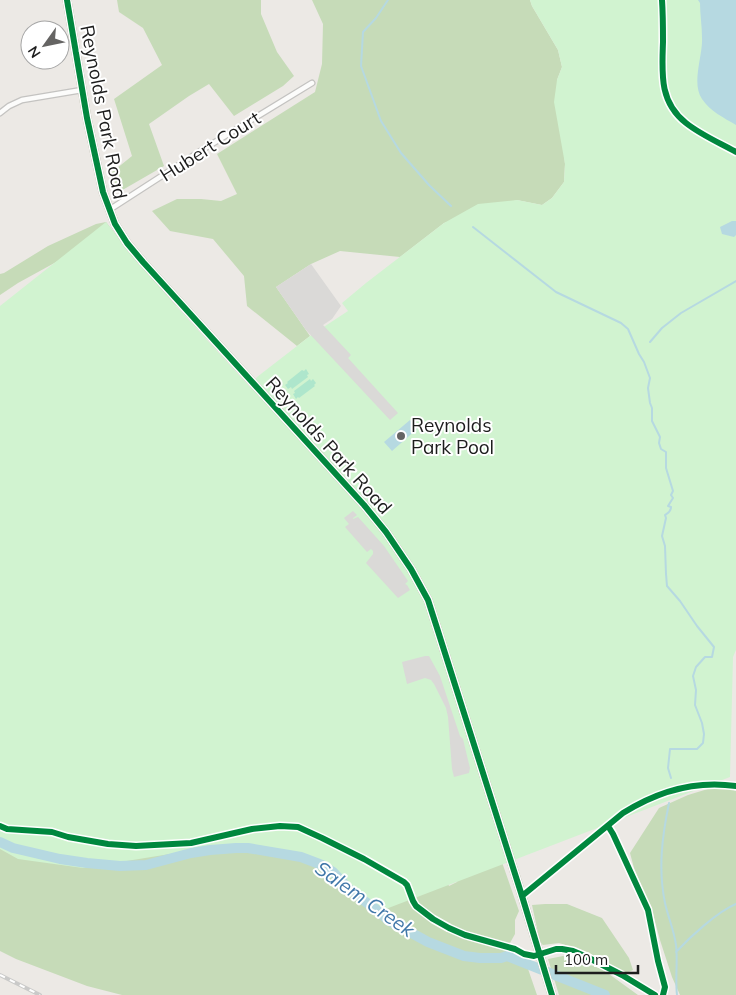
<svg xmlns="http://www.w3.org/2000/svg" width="736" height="995" font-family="Mulish,sans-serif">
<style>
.forest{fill:#c6dbb8}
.park{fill:#d1f3d0}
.pitch{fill:#aee6cc}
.parking{fill:#dad9d7}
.water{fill:#b6d9e1}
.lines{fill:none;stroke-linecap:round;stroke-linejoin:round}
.stream{stroke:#b6d9e1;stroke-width:2}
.river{stroke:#b6d9e1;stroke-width:10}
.minor-casing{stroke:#c4c3c1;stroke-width:7}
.tertiary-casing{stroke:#c4c3c1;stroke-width:8}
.secondary-casing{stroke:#95957c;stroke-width:9}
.minor{stroke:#fcfcfb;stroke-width:4.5}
.tertiary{stroke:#fcfcfb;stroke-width:5.5}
.secondary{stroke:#f3f2e9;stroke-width:6}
.rail-casing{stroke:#cacac9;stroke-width:4}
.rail{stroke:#fff;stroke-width:2;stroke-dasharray:5.5;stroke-linecap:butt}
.cycleway-casing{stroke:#fff;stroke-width:9}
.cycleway{stroke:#00873e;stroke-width:6}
.poi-dot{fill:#656463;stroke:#fff;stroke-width:2}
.labels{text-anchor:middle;stroke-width:4;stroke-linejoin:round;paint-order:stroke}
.street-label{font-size:19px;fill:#1d1d1d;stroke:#fff}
.poi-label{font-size:19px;fill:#1d1d1d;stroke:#fff;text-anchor:start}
.water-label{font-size:20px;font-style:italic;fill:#4178a9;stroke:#fff}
</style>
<rect width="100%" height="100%" fill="#ece9e5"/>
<path class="forest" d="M117 0H261V14L277 52 294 76 283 86 234 116 209 84 189 96 149 124 164 166 119 192 111 173 132 156 114 99 162 65 143 28 119 12Z
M312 0H530L532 6 558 50 562 67 557 80 565 164 564 182 552 198 542 205 517 200 444 223 400 257 340 251 311 264 276 287 310 336 297 346 247 306 244 276 213 239 170 231 152 211 177 199H201L221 201 237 194 217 154 315 92 322 64 323 24Z
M106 222 134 258 176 306 69 255 18 283 0 295V274L4 273 48 246 96 224Z
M0 746 152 818 444 874 449 886 457 882 465 859 496 845 519 911 515 920V934L506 950 527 966 537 995H122L87 986 16 959 0 951Z
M721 785 736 791V995H680L672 977 660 940 653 914 634 868 630 853 659 808 688 795Z
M545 904H567L602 918 629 958 633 970 625 974 572 947 559 943 543 945 540 942 532 905Z
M563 956 602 969 638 995H559L548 959Z"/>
<path class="park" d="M530 0H736V650L733 657 730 777 378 912 310 863 274 848 232 844 83 868 18 859 0 849V306L106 222 134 258 176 306 250 387 257 377 310 336 348 311 342 303 366 283 444 223 478 204 517 200 542 205 552 198 564 182 565 164 554 102 557 80 562 67 558 50 532 6Z"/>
<path class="pitch" d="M306 369 309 374 307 375 308 377 292 389 291 387 288 389 285 385 288 383 287 382 302 370 304 371Z
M310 379 311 381 313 379 316 383 314 385 315 386 299 398 298 397 296 399 293 394 295 393 294 391Z"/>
<path class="parking" d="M311 264 341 306 332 319 323 325 351 355 348 358 398 413 390 420 306 330 276 287Z
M353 511 357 515 353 518V519L358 517 384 546 408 581 405 584 407 585 410 590 398 598 366 563 373 554V551L371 549 367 552 345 527 349 524 344 518Z
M425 656H429L440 676 460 736 463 739 468 760 470 768 469 773 454 777 452 769 448 717 446 708 434 684 431 680 425 678 407 684 402 662Z"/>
<path class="water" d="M698 0H736V125C724 118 710 111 702 99 691 83 703 56 702 38 702 26 700 14 700 3Z
M732 221H736V235L734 237 722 234 720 227Z
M410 420 417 429 392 451 384 442Z"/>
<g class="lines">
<path class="stream" d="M388 0 376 18 363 32 361 66 381 121 401 153 429 185 451 206
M473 227 556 292 621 323 628 329 639 354 644 362 650 378 648 388 650 403 652 408V421L660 437 659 443 661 449 666 452V468L673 491 671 495 673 498 668 506 671 507C671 512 668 513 665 515L666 518 662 536 665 546 666 574 667 586 680 601 697 626 714 647 712 657H705L696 667 693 676 696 690 695 705 702 723 704 734 703 743 697 749H670L668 768 671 778
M650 342 662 328 681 313 736 281
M669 803C662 837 658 869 665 903 668 917 674 930 676 945 678 961 675 978 677 995
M676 952C690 937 717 912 736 904"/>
<path class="river" d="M0 842 13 848 60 859 87 863 120 866 146 865 191 853 210 850 236 848H248L301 857 322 865 333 872 350 890 356 893 363 900 377 910 388 920 428 942 464 956 480 958H501L507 956 605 995"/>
<g class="minor-casing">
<path id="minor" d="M0 113 9 106 22 100 82 90
M109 210 202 150 312 83"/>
</g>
<g class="tertiary-casing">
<path id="tertiary" d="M522 896 623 813C658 791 695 780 736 786"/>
</g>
<g class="secondary-casing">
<path id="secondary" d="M67 0 87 118 103 192 115 224 127 243 143 262 364 505 386 532 411 569 428 600 437 628 522 896 552 995"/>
</g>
<use href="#minor" class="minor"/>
<use href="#tertiary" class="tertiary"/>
<use href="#secondary" class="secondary"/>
<g class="rail-casing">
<path id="rail" d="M0 975 40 995"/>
</g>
<use href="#rail" class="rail"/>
<g class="cycleway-casing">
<path id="cycleway" d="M67 0 87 118 103 192 115 224 127 243 143 262 364 505 386 532 411 569 428 600 437 628 522 896 552 995
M662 0C663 14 663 28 663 42 662 73 659 102 686 123 701 135 720 143 736 152
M0 826 7 829 52 832 68 837 108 844 136 846 191 843 252 829 280 826 298 827 322 838 364 859 404 882 407 885 413 901 416 906 433 919 449 928 465 935 515 949 524 954 534 956 556 949H562L573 951 587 957 622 975 655 995
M608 826 613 834 648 910 658 961 665 987 663 995
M522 896 623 813C658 791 695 780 736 786"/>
</g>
<use href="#cycleway" class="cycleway"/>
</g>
<circle class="poi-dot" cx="401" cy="436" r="5"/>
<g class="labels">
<g class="street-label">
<text transform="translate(104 112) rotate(79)" y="7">Reynolds Park Road</text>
<text transform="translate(210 146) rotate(-32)" y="7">Hubert Court</text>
<text transform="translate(329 445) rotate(48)" y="7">Reynolds Park Road</text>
</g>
<g class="poi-label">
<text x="411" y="432">Reynolds<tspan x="411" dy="22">Park Pool</tspan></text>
</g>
<g class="water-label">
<text transform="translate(365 899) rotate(35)" y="7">Salem Creek</text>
</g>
</g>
<g transform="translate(45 45) rotate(237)"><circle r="24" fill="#ffffff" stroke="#a5a5a5"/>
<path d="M0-4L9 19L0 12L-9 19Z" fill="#656463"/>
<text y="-8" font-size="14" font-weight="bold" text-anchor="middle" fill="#1d1d1d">N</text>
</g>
<path d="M556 965v8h82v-8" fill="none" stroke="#1d1d1d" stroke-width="2.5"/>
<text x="564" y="965" font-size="15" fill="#1d1d1d" stroke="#ffffff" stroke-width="4" paint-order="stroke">100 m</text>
</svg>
